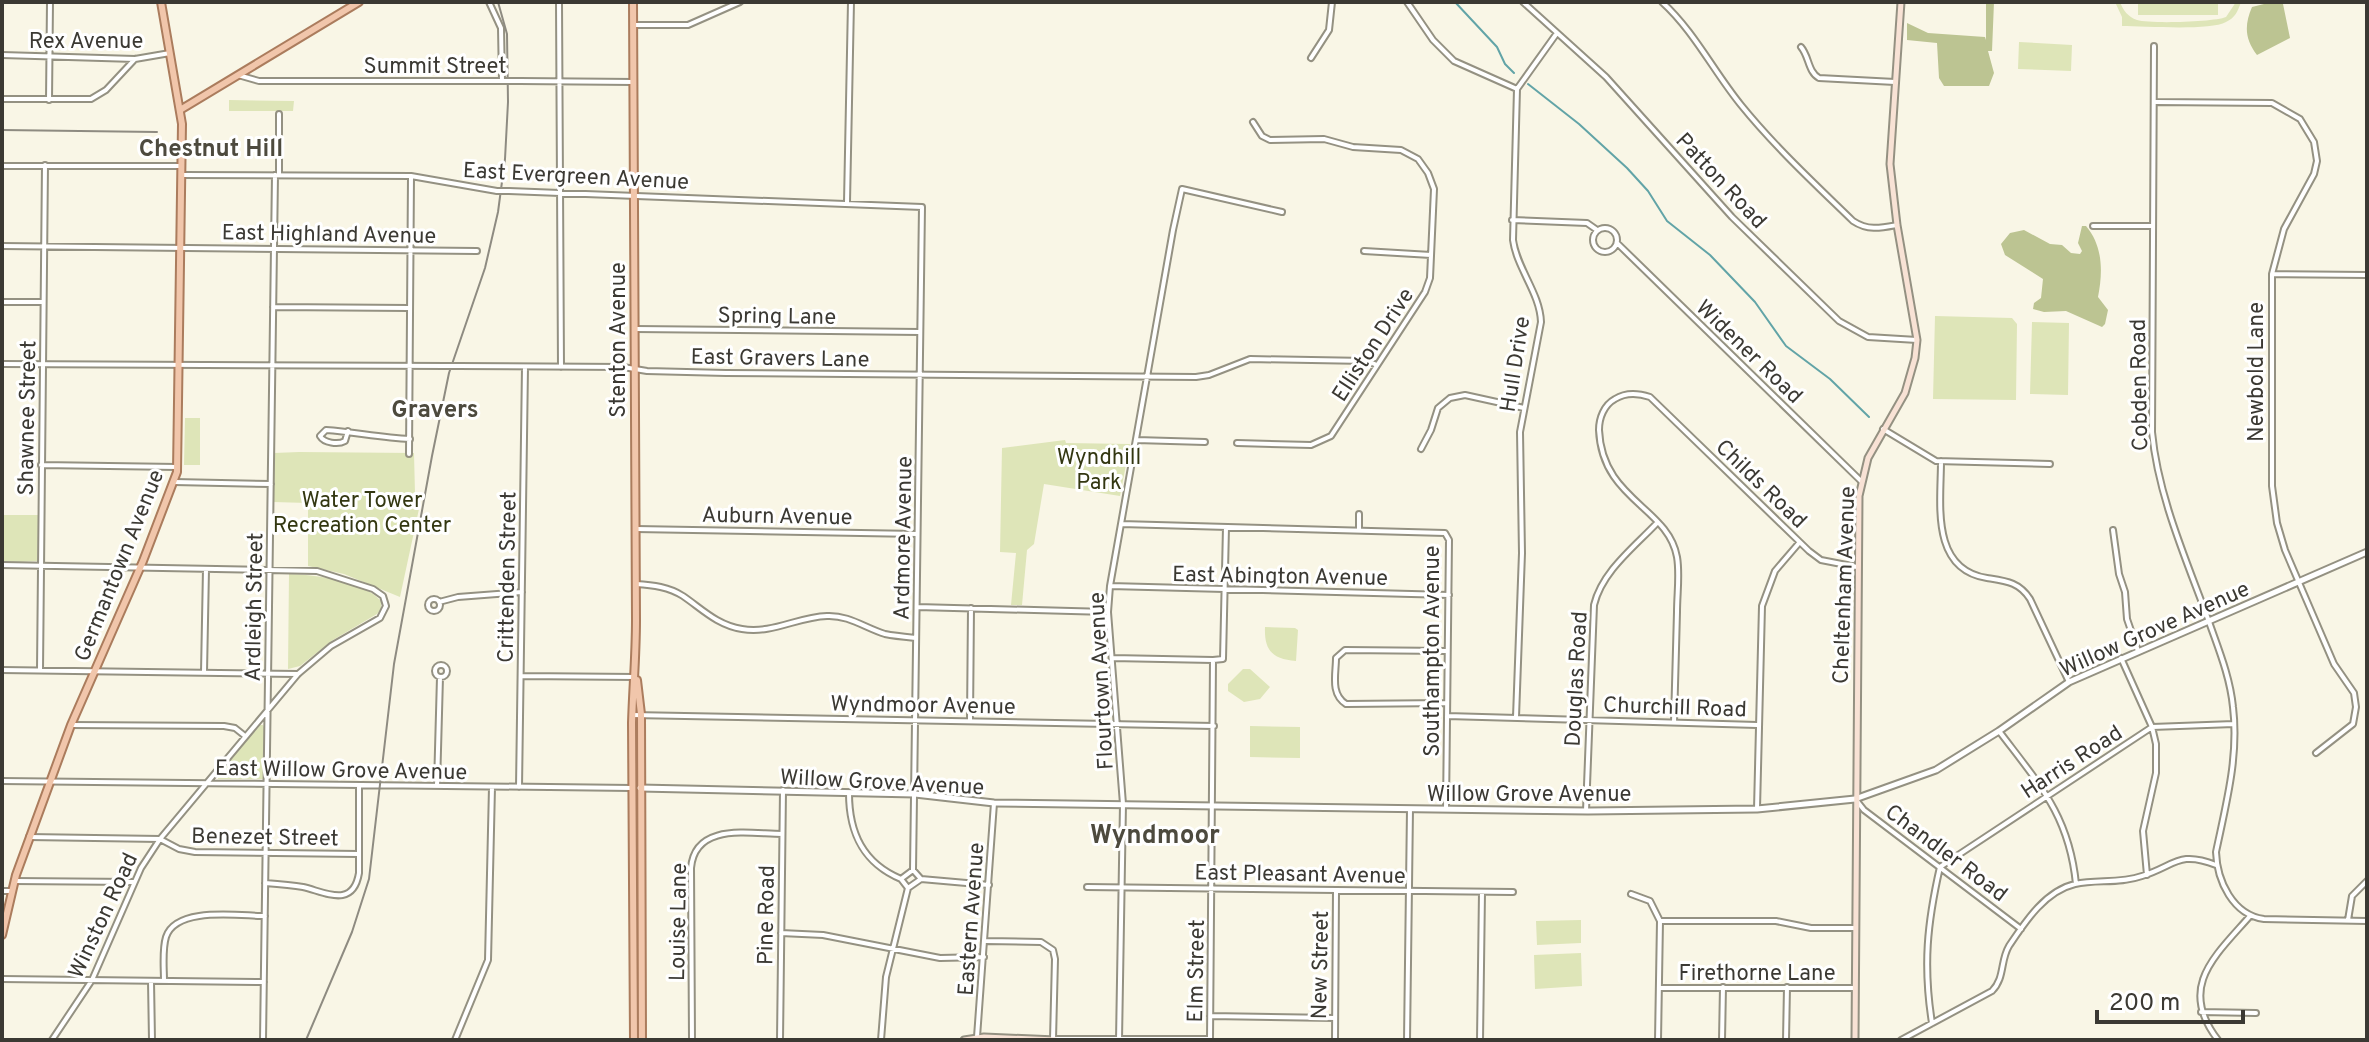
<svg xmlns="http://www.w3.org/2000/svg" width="2369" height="1042" font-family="Overpass,sans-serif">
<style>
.green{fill:#dee5b8}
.forest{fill:#bcc492}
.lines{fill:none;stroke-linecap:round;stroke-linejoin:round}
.stream{stroke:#62a4a7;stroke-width:2}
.minor-casing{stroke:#949182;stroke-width:8}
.tertiary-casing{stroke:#949182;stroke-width:9}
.secondary-casing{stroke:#949182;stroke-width:9}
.primary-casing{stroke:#ab7c5d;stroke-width:10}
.minor{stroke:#fff;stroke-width:4}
.tertiary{stroke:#fff;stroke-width:5}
.secondary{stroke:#f8e2d5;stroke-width:5}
.primary{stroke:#f1c6ab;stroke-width:6}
.rail{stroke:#8e8b81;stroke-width:2}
.minor-bridge-casing{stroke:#949182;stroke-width:8;stroke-linecap:butt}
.minor-bridge{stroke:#fff;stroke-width:4}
.labels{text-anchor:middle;stroke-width:6;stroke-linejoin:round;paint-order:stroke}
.street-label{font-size:22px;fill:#3b3933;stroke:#fff}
.park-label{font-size:22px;fill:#333711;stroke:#fff}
.neighbourhood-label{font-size:24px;font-weight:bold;fill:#4d4a3e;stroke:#fff}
.quarter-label{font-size:26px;font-weight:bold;fill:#4d4a3e;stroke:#fff}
</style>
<rect width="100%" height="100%" fill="#f9f6e6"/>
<path class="green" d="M2115 2H2120C2123 10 2128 17 2137 20 2150 24 2214 22 2226 17L2236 2H2241C2238 11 2235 18 2226 22 2210 31 2144 26 2122 26V17Z
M2138 2H2218V15H2138Z
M2019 42 2072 45 2071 71 2018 69Z
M229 100 294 101 293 111H229Z
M1935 316 2012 318 2017 324 2016 400 1933 399Z
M2032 322 2069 323 2068 395 2030 394Z
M185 418H200V465H184Z
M1065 440 1066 443 1130 444 1120 496 1044 484 1034 544 1027 550 1022 605H1011L1016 553 1000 552 1002 448Z
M299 452 414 453 415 494 422 495 400 597 344 574 308 566V503L273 502 274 453Z
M2 515H38V561L2 563Z
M289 574C316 575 362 580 381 601V609L377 614 333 640 300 666 288 669Z
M1265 627 1295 628 1298 630 1296 661C1273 659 1264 651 1265 627Z
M1243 669H1250L1270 687 1260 699 1244 702 1228 691V684Z
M260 725H263L265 729 263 779H218V775Z
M1250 726 1300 727V758L1250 757Z
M1581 920V943L1537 945 1536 921Z
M1581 953 1582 986 1535 989 1534 955Z"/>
<path class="forest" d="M1986 2H1994L1992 51H1988L1994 73 1989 86H1944L1939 78 1937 43 1907 40V23L1928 33 1985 37 1986 40Z
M2264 4H2283L2290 38 2257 55C2245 39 2244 26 2252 7Z
M2082 226H2086C2103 246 2103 272 2098 297L2108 310 2105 324 2102 327 2066 311 2044 312 2033 309 2034 303 2041 298 2043 279 2005 255 2001 244 2010 233 2024 230 2050 244 2062 245 2071 253 2080 254 2082 251 2078 243Z"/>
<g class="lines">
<path class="stream" d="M1455 2 1497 47 1505 64 1514 73
M1528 84 1579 124 1627 168 1648 191 1667 221 1710 255 1755 302 1786 346 1830 379 1869 417"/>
<g class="minor-casing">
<path id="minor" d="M489 2 501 28 502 81
M559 2 561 367
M1407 2 1433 40 1454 61 1517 89
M1523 2 1606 77 1732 217 1839 321 1868 337 1917 340
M1662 2C1694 31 1714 72 1741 105 1775 147 1815 184 1853 221 1868 231 1881 228 1897 225
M633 25H688L740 2
M2154 46 2152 432C2158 496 2186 559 2208 619 2218 648 2230 676 2233 707 2239 757 2226 804 2216 852 2217 881 2233 915 2264 919L2367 921
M1801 47C1809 56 1808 72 1819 78L1895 82
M2 55 135 59 170 53
M1311 58 1329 30 1332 2
M238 75 259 81H505
M520 81 634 82
M2 99H91L106 90 135 59
M49 100 50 2
M2156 102 2272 103 2300 119 2314 142 2317 161 2314 174 2284 229 2272 274V486L2277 523 2285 550 2334 664 2354 693 2356 707 2353 724 2316 753
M2 166H182
M182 175 411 176 497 191
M279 175V114
M509 191 922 207 913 870
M847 202 851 2
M1512 220 1587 223 1597 230
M2093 226H2152
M1593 240a12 12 0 1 1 24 0a12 12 0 1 1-24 0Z
M1617 243 1861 481
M2 246 477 251
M1364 251 1431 255
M2272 274 2367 275
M2 302H43
M273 307 409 308
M635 329 920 332
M2 364 447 366
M458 366 623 367 647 371 726 373 1196 377 1209 375 1250 359 1367 361 1377 365
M1883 429 1936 461 2050 464
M348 431 345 441C338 445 324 443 320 436L326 430C355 432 381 438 410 439
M1136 440 1205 442
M1237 443 1311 445 1331 436 1425 292 1430 278 1434 189 1428 173 1418 159 1401 150 1353 147 1324 139 1270 140 1262 136 1253 122
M1421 449 1431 430 1438 408 1450 398 1465 395 1524 408
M409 454 411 176
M1941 461C1941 503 1930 569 1987 578 2006 581 2019 582 2030 599L2069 682
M41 465 177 467
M174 482 271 484
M1359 514V530
M1121 524 1445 533 1449 540 1446 809
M636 529 917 534
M2113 530 2119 574 2125 592 2127 619 2138 651
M2 565 317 571 373 589 383 596 386 606 380 618 331 646 298 674 160 839 141 868 92 980 52 1040
M636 584C653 585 669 587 683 596 702 609 717 625 742 629 773 634 797 617 827 616 849 615 865 628 885 634 895 636 906 637 916 638
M1110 586 1449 595
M428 605a6 6 0 1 1 12 0a6 6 0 1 1-12 0Z
M439 602 458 597 522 592
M917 607 1108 612
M1112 658 1213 660
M2121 658 2152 727 2156 744V773L2143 831 2147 875
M435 671a6 6 0 1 1 12 0a6 6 0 1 1-12 0Z
M2 670 298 674
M40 670 45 165
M204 672 206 569
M521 676 635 677
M1446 703 1346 704C1330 694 1336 674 1336 658L1345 650 1447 651
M632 715 1214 726
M1447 716 1757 725
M1516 717 1522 553 1520 432 1541 322C1540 293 1517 269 1513 240L1517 89 1557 33
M970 720 971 608
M1674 722C1675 685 1676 648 1677 612 1677 594 1680 574 1677 557 1668 507 1602 500 1599 430 1599 418 1604 405 1615 399 1626 392 1638 393 1650 397L1809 551 1821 560 1857 567
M71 725 224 726 235 728 245 736
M1999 731C2039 784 2069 815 2076 884
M2 781 632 788
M437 786 440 677
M519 787 525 367
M849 793C849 833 863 863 901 879
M1856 800 1864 810 2021 929
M1757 809 1762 606 1775 571 1799 543
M1586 811 1594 605C1602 572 1633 548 1656 524
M29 837 160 839 179 849 195 852 359 854
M1940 867 2152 727 2234 724
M913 870 921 879 908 888 901 879Z
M921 879 989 885
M14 881 134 882
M265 883C278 884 291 885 303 887 325 892 353 909 359 873V785
M1087 887 1513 892
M2 891H11
M1631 894 1650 901 1660 921 1658 1040
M2348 920 2352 896 2367 881
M1660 921H1776L1811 928H1856
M781 933 823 935 940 958 984 957
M986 941 1041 942 1053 950 1055 959 1053 1039H1210
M2 979 264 982
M151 981 152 1040
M164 981C164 968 162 950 166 937 176 906 239 916 265 916
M1659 988H1855
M2201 1012 2256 1013
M1210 1016 1335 1018
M1932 1023C1923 966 1927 924 1940 867
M977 1037 994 803
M263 1040 275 175
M455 1040 488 960 492 787
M692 1040 691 868C695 822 750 834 782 834
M780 1040 783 790
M881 1040 886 977 908 888
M1119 1040 1123 804 1108 612 1110 586 1173 230 1182 189 1282 212
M1210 1040 1213 660 1223 659 1226 527
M1335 1040 1336 890
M1407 1040 1410 809
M1480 1040 1482 892
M1722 1040 1723 987
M1786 1040 1787 987
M1901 1040 1992 991C2005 978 2000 961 2009 946 2025 922 2045 891 2075 884 2097 879 2119 884 2142 876 2175 866 2178 850 2216 865
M2218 1040C2177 987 2215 956 2250 916"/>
</g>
<g class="tertiary-casing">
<path id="tertiary" d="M640 788 915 794 994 803 1588 811 1757 809 1855 799 1936 770 1999 731 2069 682 2367 552"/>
</g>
<g class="secondary-casing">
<path id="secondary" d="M964 1040 984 1037 1056 1040
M1855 1040 1859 496 1868 458 1905 393 1915 358 1917 340 1897 225 1890 164 1901 2"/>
</g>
<g class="primary-casing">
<path id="primary" d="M633 2 636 620C636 655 633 689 632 723L634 1040
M180 110 359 2
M637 680 641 714 642 1040
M2 935 16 875 71 725 143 561 177 472 182 124 161 2"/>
</g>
<use href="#minor" class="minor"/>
<use href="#tertiary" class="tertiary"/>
<use href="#secondary" class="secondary"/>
<use href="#primary" class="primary"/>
<path class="rail" d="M2 130 157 132
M306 1040 352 932 369 879 394 664 432 456 449 373 485 268 498 212 505 159 508 102 507 34 498 2"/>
<g class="minor-bridge-casing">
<path id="minor-bridge" d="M505 81H520
M497 191H509
M447 366H458"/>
</g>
<use href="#minor-bridge" class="minor-bridge"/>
</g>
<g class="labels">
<g class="street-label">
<text x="86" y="48">Rex Avenue</text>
<text x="435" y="73">Summit Street</text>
<text transform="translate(576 175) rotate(3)" y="8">East Evergreen Avenue</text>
<text transform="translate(1722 180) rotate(47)" y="8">Patton Road</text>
<text transform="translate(329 233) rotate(1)" y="8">East Highland Avenue</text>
<text transform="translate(777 315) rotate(1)" y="8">Spring Lane</text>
<text transform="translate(617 340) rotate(-90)" y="8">Stenton Avenue</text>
<text transform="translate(1372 344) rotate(-57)" y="8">Elliston Drive</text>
<text transform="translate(1750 351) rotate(44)" y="8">Widener Road</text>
<text transform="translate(780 357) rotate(1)" y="8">East Gravers Lane</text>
<text transform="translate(1514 364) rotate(-81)" y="8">Hull Drive</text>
<text transform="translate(2255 372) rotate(-90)" y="8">Newbold Lane</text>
<text transform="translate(2138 385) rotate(-91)" y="8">Cobden Road</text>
<text transform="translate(26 418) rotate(-89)" y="8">Shawnee Street</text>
<text transform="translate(1762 483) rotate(44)" y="8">Childs Road</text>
<text transform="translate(777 515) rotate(1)" y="8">Auburn Avenue</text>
<text transform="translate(902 538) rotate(-89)" y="8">Ardmore Avenue</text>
<text transform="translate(118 565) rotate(-68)" y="8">Germantown Avenue</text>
<text transform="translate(1280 575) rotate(1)" y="8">East Abington Avenue</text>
<text transform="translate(506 577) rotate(-89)" y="8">Crittenden Street</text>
<text transform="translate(1843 585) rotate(-88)" y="8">Cheltenham Avenue</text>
<text transform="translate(253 607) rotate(-89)" y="8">Ardleigh Street</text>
<text transform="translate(2154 628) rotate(-24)" y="8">Willow Grove Avenue</text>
<text transform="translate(1431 651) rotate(-90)" y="8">Southampton Avenue</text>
<text transform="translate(1575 679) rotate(-87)" y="8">Douglas Road</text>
<text transform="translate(1100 681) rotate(-93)" y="8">Flourtown Avenue</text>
<text transform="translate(923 704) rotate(1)" y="8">Wyndmoor Avenue</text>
<text transform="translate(1675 706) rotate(2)" y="8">Churchill Road</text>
<text transform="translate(2071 761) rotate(-33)" y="8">Harris Road</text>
<text transform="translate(341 769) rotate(1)" y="8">East Willow Grove Avenue</text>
<text transform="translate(882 781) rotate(3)" y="8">Willow Grove Avenue</text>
<text x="1529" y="801">Willow Grove Avenue</text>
<text transform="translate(265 836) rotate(1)" y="8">Benezet Street</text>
<text transform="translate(1947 852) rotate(37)" y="8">Chandler Road</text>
<text transform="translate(1300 873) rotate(1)" y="8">East Pleasant Avenue</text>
<text transform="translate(102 915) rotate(-65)" y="8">Winston Road</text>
<text transform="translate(765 915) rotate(-89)" y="8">Pine Road</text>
<text transform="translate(970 919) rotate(-86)" y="8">Eastern Avenue</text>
<text transform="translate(677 922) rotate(-89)" y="8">Louise Lane</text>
<text transform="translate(1319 965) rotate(-89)" y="8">New Street</text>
<text transform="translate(1195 971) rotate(-89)" y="8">Elm Street</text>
<text x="1757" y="980">Firethorne Lane</text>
</g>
<g class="park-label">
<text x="1099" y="464">Wyndhill<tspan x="1099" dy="25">Park</tspan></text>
<text x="362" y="507">Water Tower<tspan x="362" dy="25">Recreation Center</tspan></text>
</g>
<g class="neighbourhood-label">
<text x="211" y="156">Chestnut Hill</text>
<text x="435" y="417">Gravers</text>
</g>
<g class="quarter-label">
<text x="1155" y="843">Wyndmoor</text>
</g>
</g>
<rect width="2369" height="1042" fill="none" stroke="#3b3933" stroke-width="8"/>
<path d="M2097 1010v12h146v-12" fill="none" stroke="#3b3933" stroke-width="4"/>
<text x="2109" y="1010" font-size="24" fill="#3b3933" stroke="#ffffff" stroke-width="6" paint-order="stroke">200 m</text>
</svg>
